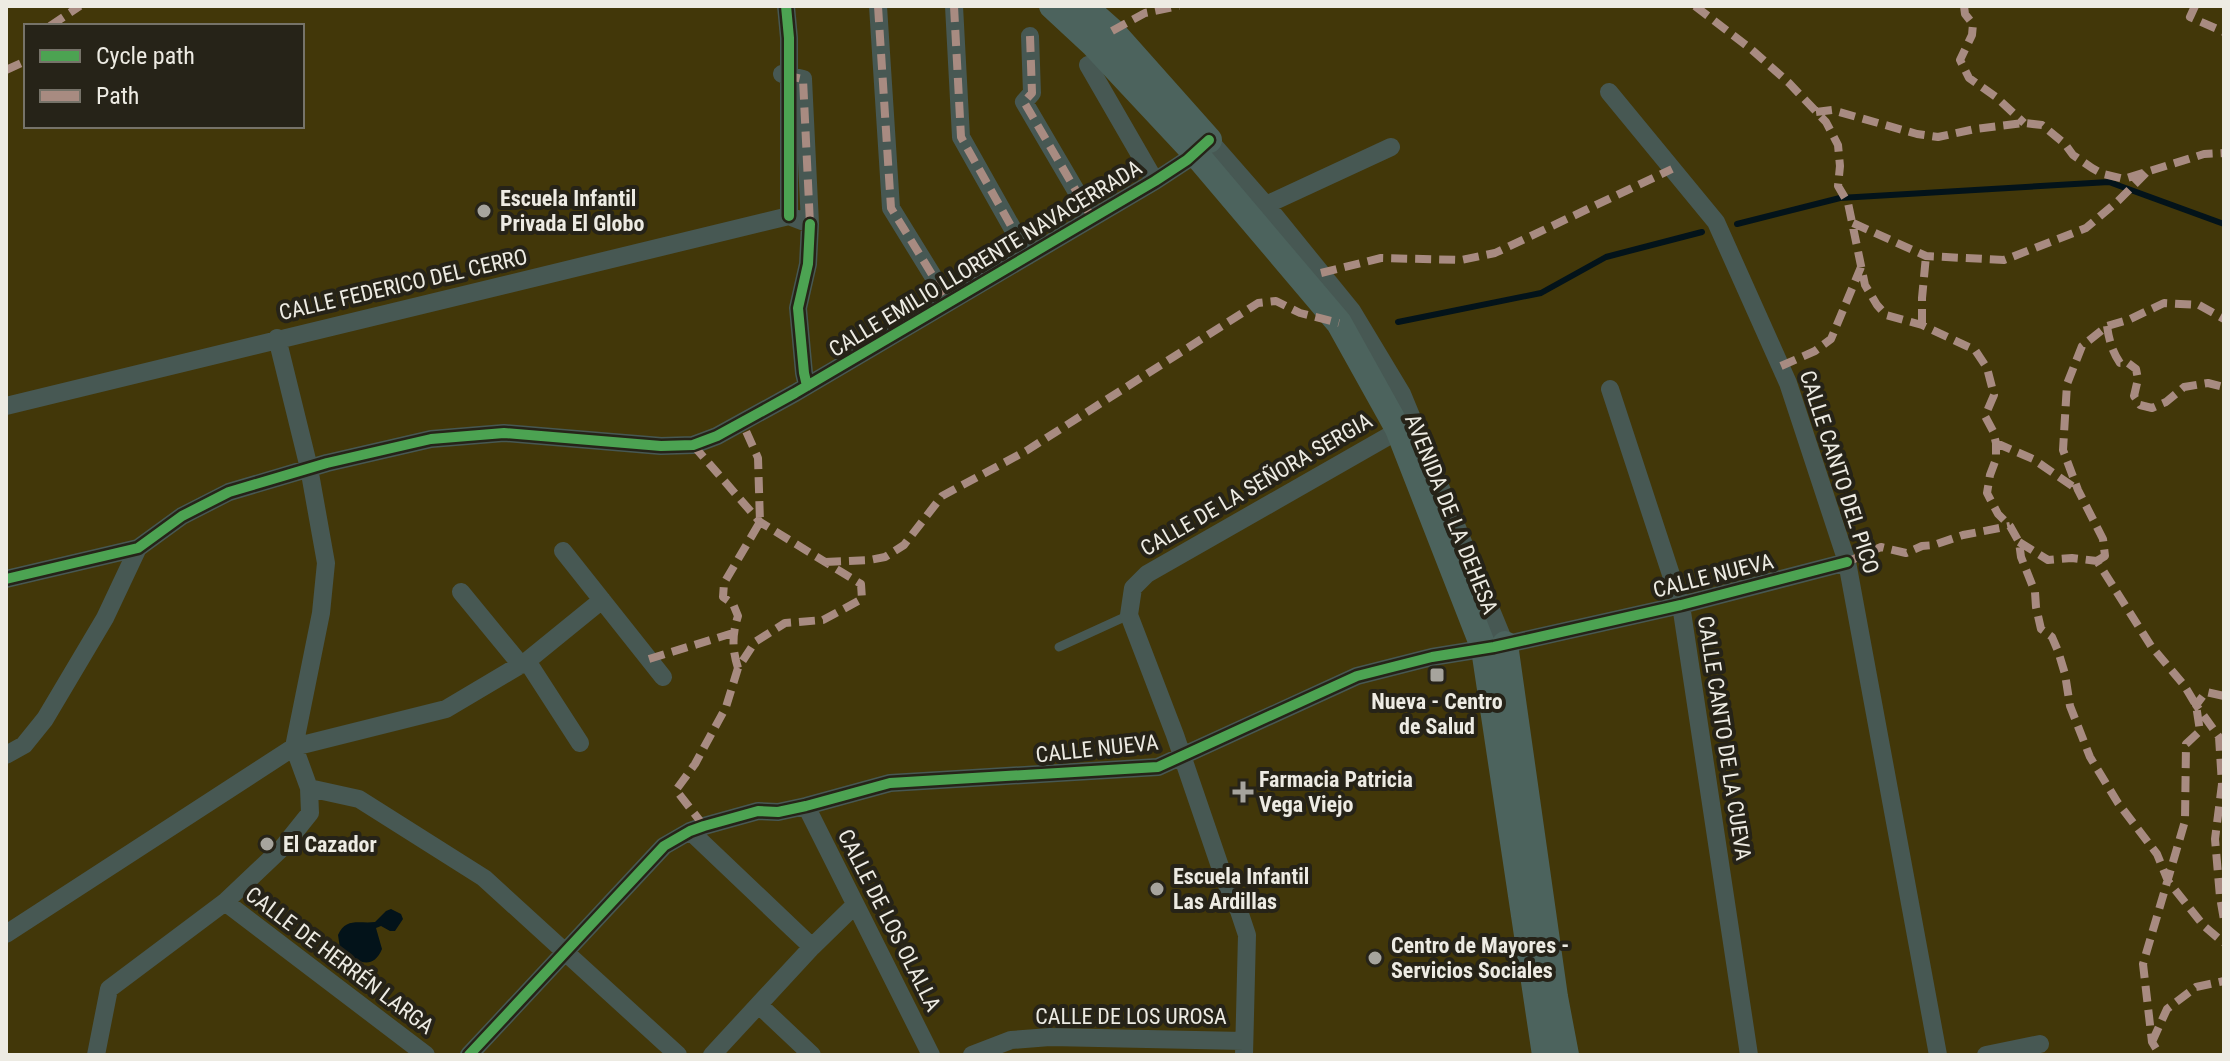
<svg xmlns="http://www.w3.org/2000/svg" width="2230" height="1061" font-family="'Roboto Condensed',sans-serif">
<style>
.green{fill:#423709;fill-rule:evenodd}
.water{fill:#03131a}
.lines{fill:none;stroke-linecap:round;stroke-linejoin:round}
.stream{stroke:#03131a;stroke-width:6}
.lane{stroke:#475853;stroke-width:9}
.street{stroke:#475853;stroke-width:18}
.secondary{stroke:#4c635d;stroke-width:26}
.quiet{stroke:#a88b81;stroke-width:8;stroke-dasharray:16 8;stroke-linecap:butt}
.cycleway-casing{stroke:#262318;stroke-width:15}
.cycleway{stroke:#4ca352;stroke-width:10}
.poi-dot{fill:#a6a49d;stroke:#262318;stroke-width:3}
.labels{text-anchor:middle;stroke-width:8;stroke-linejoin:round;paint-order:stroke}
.poi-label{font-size:22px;font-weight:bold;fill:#edebe3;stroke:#262318;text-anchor:start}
.street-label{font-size:22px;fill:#edebe3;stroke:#262318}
</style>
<rect width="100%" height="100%" fill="#22211c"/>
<path class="green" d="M6 6H2224V1055H6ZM26 26H302V126H26Z"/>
<path class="water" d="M391 909 401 914 403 919 395 931H390L381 926 376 928 382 949C372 973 354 960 340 948L338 935C346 917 359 924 375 922L386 911Z"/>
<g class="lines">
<path class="stream" d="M1737 224 1840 198 2109 182 2224 224
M1398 322 1541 293 1606 257 1702 232"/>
<path class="lane" d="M1059 647 1129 615"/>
<path class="street" d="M786 6 789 38V216
M878 6 891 208 949 302
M954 6 961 137 1028 256
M1030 36 1032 93 1024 102 1092 218
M1088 65 1155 181
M782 74 803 79 810 224 808 264 798 308 804 373 807 386
M1609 92 1716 222 1788 383 1847 562 1938 1055
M1256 212 1266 205 1391 147
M1610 389 1681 605 1749 1055
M6 406 789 216 810 224
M563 551 663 677
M6 579 138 548 182 516 229 492 327 463 431 439 504 433 661 446 693 445 717 436 795 393 1155 181 1187 160 1209 140 1266 205 1352 311 1402 394 1505 644
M461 592 521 665
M527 661 580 743
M6 755 24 745 45 719 105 618 138 548
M309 788 359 799 484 878 678 1055
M806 806 931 1055
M690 831 812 947
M225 902 426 1055
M6 934 294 747 446 709 527 661 602 600
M759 1005 812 1055
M96 1055 109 989 225 902 282 848 310 813 309 788 294 747 321 613 326 563 309 468 277 338
M469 1055 664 846 690 831 704 826 758 811 778 812 806 806 890 783 1158 767 1357 676 1432 657 1494 647 1681 605 1847 562
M712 1055 812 947 855 905
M972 1055 1011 1040 1050 1037 1244 1041
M1244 1055 1247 935 1239 911 1225 881 1175 735 1129 615 1133 588 1147 574 1408 425
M1986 1055 2040 1044"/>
<path class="secondary" d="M1052 6 1094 45 1195 153 1339 323 1398 429 1484 649 1545 1055
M1084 6 1112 31 1209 140
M1505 644 1555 997 1566 1055"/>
<path class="quiet" d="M878 6 891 208 949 302
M954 6 961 137 1028 256
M1695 6 1751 49 1789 83 1826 122 1838 145 1840 166 1838 186 1848 203 1865 285 1877 305 1886 315 1922 325 1975 350 1987 368 1994 395 1985 416 1993 431 1996 443V459L1990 475 1987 493 1998 514 2010 526 2019 542 2021 557 2035 592 2036 607 2041 629 2052 637 2058 651 2065 674 2070 706 2090 757 2118 803 2157 854 2168 881 2204 926 2224 943
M1964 6 1965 14 1973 24 1972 35 1960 60 1969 78 1996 97 2024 123
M2195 6 2190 17 2224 32
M50 26 80 6
M1112 31 1145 13 1179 6
M1030 36 1032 93 1024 102 1092 218
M6 70 26 61
M784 75 803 79 810 224
M1816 112 1832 110 1917 134 1938 137 1975 129 2024 123 2042 125 2065 144 2073 155 2092 168 2103 174 2124 179 2204 154 2224 153
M1853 223 1926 256 2004 260 2086 228 2118 201 2146 173
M1321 273 1381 258 1461 260 1495 253 1672 169
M1922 325V298L1926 256
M2107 326C2109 340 2112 351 2120 363H2128L2136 369 2138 379 2134 396 2140 405 2152 408 2166 402 2184 387 2208 383 2224 387
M1781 366 1815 351 1831 339 1861 267
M1996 443 2033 459 2078 490
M693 445 760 522 861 584 862 599 823 620 785 623 755 642 738 668 726 707 695 764 676 790 704 826
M2019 542 2048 560 2072 558 2097 561 2151 646 2184 685 2196 705 2200 731 2186 744 2185 821 2143 964 2152 1042 2160 1055
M2097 561 2105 556 2103 539 2078 490 2063 450 2067 384 2082 346 2107 326 2128 320 2164 303 2199 305 2224 319
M825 562 870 560 885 557 904 545 942 496 1026 451 1258 303 1276 301 1300 313 1339 323
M1847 562 1881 547 1906 553 1922 546 1934 545 1963 535 2010 526
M649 659 733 633
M738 668C732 649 732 635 738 616L733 604 723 597 724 583 760 522 758 458 742 422
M2224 696 2206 692 2196 705 2219 737 2222 784 2215 839 2220 897 2224 920
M2152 1042 2167 1009 2196 987 2224 981"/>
<g class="cycleway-casing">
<path id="cycleway" d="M786 6 789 38V216
M807 386 804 373 798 308 808 264 810 224
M6 579 138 548 182 516 229 492 327 463 431 439 504 433 661 446 693 445 717 436 795 393 1155 181 1187 160 1209 140
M469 1055 664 846 690 831 704 826 758 811 778 812 806 806 890 783 1158 767 1357 676 1432 657 1494 647 1681 605 1847 562"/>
</g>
<use href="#cycleway" class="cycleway"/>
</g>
<g class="poi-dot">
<circle cx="484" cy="211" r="8"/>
<rect x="1429" y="667" width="16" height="16" rx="4"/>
<path d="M1239 780h8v8h8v8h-8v8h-8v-8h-8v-8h8z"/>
<circle cx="267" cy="844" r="8"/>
<circle cx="1157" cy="889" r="8"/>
<circle cx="1375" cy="958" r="8"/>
</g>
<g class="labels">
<g class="poi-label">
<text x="500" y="206">Escuela Infantil<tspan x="500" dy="25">Privada El Globo</tspan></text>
<text x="1437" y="709" text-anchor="middle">Nueva - Centro<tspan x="1437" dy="25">de Salud</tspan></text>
<text x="1259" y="787">Farmacia Patricia<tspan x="1259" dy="25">Vega Viejo</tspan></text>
<text x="283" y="852">El Cazador</text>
<text x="1173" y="884">Escuela Infantil<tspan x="1173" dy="25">Las Ardillas</tspan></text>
<text x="1391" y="953">Centro de Mayores -<tspan x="1391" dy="25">Servicios Sociales</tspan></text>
</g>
<g class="street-label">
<text transform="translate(985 258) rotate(-31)" y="8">CALLE EMILIO LLORENTE NAVACERRADA</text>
<text transform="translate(403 284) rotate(-13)" y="8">CALLE FEDERICO DEL CERRO</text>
<text transform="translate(1840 472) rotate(72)" y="8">CALLE CANTO DEL PICO</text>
<text transform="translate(1256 484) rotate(-30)" y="8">CALLE DE LA SEÑORA SERGIA</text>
<text transform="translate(1452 514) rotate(68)" y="8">AVENIDA DE LA DEHESA</text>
<text transform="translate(1713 575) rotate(-14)" y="8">CALLE NUEVA</text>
<text transform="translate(1725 738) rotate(81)" y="8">CALLE CANTO DE LA CUEVA</text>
<text transform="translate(1097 748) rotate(-6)" y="8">CALLE NUEVA</text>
<text transform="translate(890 920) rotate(63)" y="8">CALLE DE LOS OLALLA</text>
<text transform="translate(340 960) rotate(37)" y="8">CALLE DE HERRÉN LARGA</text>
<text x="1131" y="1024">CALLE DE LOS UROSA</text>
</g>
</g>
<rect width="2230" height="1061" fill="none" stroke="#edebe3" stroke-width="16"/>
<rect x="24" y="24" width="280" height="104" fill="#262318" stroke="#767369" stroke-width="2"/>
<rect x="40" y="50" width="40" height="12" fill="#4ca352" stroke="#767369" stroke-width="2"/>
<text x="96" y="64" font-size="24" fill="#edebe3">Cycle path</text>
<rect x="40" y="90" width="40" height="12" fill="#a88b81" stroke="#767369" stroke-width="2"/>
<text x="96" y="104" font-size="24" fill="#edebe3">Path</text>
</svg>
